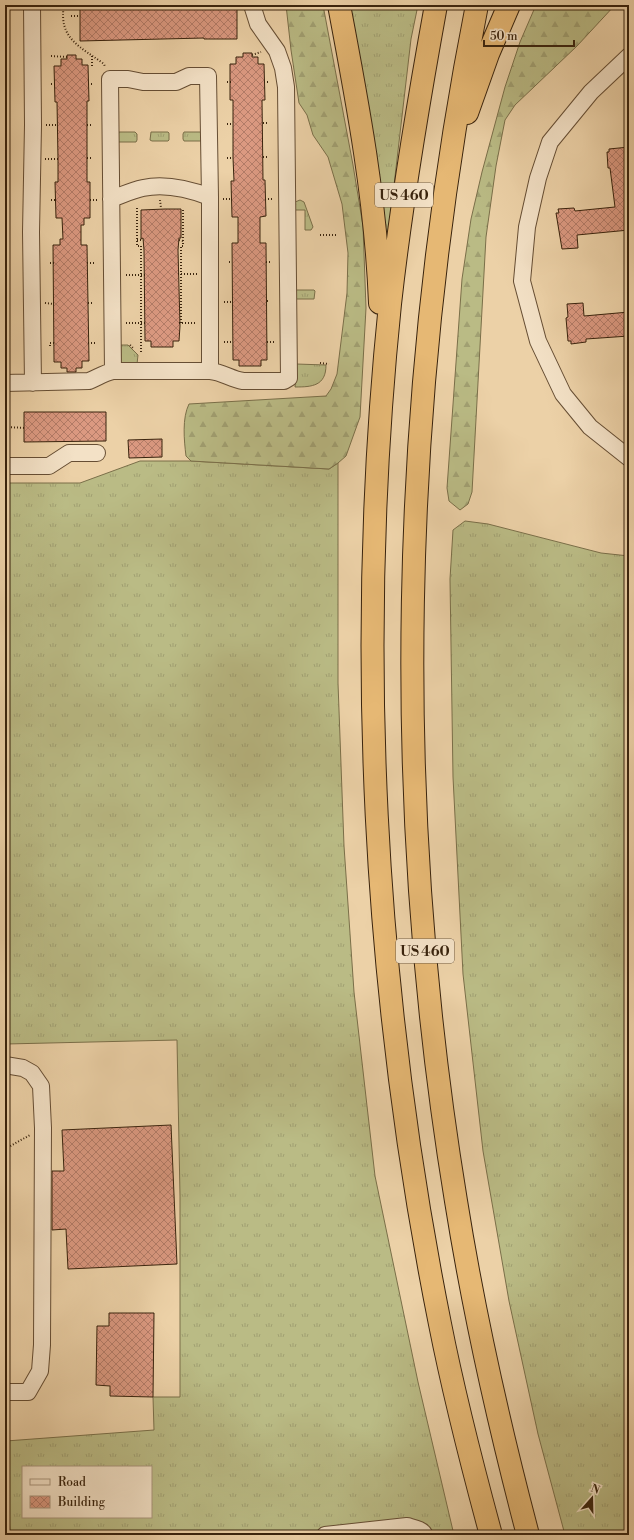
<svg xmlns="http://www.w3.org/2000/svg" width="634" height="1540" font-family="'Libre Bodoni',serif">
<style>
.grass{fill:url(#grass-tufts);stroke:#7a6f49;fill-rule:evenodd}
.forest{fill:url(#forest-firs);stroke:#7a6f49}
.building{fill:url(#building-cross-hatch);stroke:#39230d}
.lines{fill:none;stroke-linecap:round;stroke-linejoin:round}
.minor-casing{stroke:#664e34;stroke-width:18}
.highway-casing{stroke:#39230d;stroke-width:24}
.path{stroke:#39230d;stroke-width:2;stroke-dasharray:1 2;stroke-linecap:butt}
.minor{stroke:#f3e1c6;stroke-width:16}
.highway{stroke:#e6b874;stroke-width:22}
.labels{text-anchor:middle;stroke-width:3;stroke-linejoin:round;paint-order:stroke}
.shield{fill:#f3e1c6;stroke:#715c44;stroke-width:1}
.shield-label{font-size:14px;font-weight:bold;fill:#39230d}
</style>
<defs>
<pattern id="grass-tufts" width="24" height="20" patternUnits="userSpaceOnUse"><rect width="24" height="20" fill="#babb85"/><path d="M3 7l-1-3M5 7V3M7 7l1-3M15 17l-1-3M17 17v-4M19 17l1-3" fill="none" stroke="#a1a072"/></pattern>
<pattern id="forest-firs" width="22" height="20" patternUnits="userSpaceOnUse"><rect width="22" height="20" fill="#babb85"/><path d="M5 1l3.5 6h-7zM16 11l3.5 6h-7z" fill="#a1a072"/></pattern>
<pattern id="building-cross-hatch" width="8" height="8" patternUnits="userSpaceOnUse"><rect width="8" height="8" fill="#db9981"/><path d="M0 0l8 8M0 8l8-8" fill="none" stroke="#b37c68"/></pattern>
</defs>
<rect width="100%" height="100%" fill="#ecd1a7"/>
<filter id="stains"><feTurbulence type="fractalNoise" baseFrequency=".005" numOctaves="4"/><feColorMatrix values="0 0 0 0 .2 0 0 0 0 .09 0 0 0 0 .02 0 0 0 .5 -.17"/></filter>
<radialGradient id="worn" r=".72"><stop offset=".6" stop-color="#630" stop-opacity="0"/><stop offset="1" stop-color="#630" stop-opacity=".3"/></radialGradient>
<path class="grass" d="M349 5H418L411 39 384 271Z
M119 132H135L137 134V140L136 142H119L117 140Z
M151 132H168L169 133V140L168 141H152L150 140Z
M184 132H201L202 133V139L201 141H184L183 139V134Z
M300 200 304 202 313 227 311 230H305V210H295V202Z
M295 290H314L315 291 314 299H296Z
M121 345H128L138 355 137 364 121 365Z
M296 364 326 365C326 386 312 387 295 387Z
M140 461H191L329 469 338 463V683L344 846 354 992 375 1176 418 1382 454 1535H10L6 1441 154 1430 153 1397H180V1196L177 1040 6 1044 5 483H80ZM23 1467H151V1517H23Z
M465 521 488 524 601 553 629 556V1535H565L538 1434 509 1301 483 1151 463 974 453 777 450 579 453 530Z"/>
<path class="forest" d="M286 5H323L353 165 363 226 366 308 360 417 346 456 338 463 329 469 191 461 186 456C184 440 182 418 189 404L326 396 331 389 337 374 347 293 348 253 342 204 328 157 313 135 307 115 299 103 291 50Z
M536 5H615L577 46 515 105 505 120 496 166 486 237 472 492 468 504 460 510 449 501 447 488 462 279 471 219 482 172 505 87 520 42Z"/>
<path class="building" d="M92 5H231L232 7H237V39H204V38L80 41V8H85V6Z
M243 53H252V57H258V64H264L265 100H262L263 180H265L266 216 260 217V243H266L267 360H261V366H239V360H233L232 243H238V217H232L231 181H234L233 158V100H230V64H236V57H243Z
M67 55H76V59H82V65H88L89 101H87V182H90V218H84V225H81V245H87L89 361H82V368H76V372H67V368H61V362H54L53 245H60V239H63L62 218H56L55 182H58V159L57 102H55L54 66H61V59H67Z
M629 147V230L577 235 578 248 562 249 556 213H559L558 209 574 208 575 211 615 207 610 168H608L607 152H609V149Z
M165 209H181V238H179L178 250 180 326 179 341H173V347H151V341H145L144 250 143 238 141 239V210Z
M583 303 584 316 629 312V336L586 339V342L571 344V341H568L566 318 568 317 567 304Z
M24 412H106V441L24 442Z
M162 439V457L129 458 128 440Z
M171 1125 177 1264 68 1269 66 1229 52 1230V1171H64L62 1130Z
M109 1313H154L153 1397 110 1396V1386L96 1385 97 1326H109Z"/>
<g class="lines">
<g class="minor-casing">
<path id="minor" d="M32 5 33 125 31 232 33 383
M629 56 591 92 550 142 538 178 527 227 522 281 538 341 563 394 590 427 629 458
M111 199C122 195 133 190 143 188 166 183 189 189 210 197
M113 371 110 79H128L143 82H176L189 76H208L210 197V371
M5 383 89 381C97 378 104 373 113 371H210C222 372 231 379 243 381H284L289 378 286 87 283 68 277 51 258 24 252 5
M5 466H49L69 453H97
M5 1065 23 1068 32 1073 41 1086 43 1128 42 1345 40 1371 28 1392H5
M325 1535 407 1526C414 1528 422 1529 425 1535"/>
</g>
<g class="highway-casing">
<path id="highway" d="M339 5C358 105 376 201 380 303
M436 5C418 104 401 204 390 304 355 644 373 989 440 1324 454 1395 472 1465 491 1535
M477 5C399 398 391 806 456 1201 474 1314 499 1425 528 1535
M467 113 488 54 509 5"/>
</g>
<path class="path" d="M64 5C58 39 81 47 104 64L105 67
M71 16H79
M252 55 261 52
M51 56 67 57
M92 66V56
M227 82H231
M264 82H268
M51 84H55
M88 84H92
M263 123H268
M227 124H233
M46 125H57
M87 125H92
M263 157H269
M87 158H93
M227 158H233
M45 159H58
M223 199H232
M265 199H274
M51 200H56
M90 200H98
M160 200 161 208
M137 208V246H141V354
M320 235H337
M137 240H143
M179 240 183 241
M229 262H232
M266 262H270
M50 263H54
M87 263H94
M178 274H197
M126 275H145
M267 301H270
M224 302H233
M45 303 54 304
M88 303H94
M126 323H145
M179 323H197
M181 323V246H183V208
M224 342H233
M267 342H276
M50 343H55
M88 343H95
M50 345V347
M130 345 134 349
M320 363 329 364
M5 427 26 428
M5 1149 30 1135"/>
<use href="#minor" class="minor"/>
<use href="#highway" class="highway"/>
</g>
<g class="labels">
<g class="shield">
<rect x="375" y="183" width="58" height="24" rx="3"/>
<rect x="396" y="939" width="58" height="24" rx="3"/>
</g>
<g class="shield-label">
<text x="404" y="200">US 460</text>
<text x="425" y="956">US 460</text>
</g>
</g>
<rect width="634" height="1540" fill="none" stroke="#ecd1a7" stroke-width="20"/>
<rect x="6" y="6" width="622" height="1528" fill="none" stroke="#39230d" stroke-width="2"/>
<rect x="10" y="10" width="614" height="1520" fill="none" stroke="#39230d"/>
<rect x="22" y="1466" width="130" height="52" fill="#f3e1c6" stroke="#a9957c"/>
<rect x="30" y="1479" width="20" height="6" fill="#f3e1c6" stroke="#a9957c"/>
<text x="58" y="1486" font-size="12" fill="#39230d">Road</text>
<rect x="30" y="1496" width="20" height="12" fill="url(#building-cross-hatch)" stroke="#a9957c"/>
<text x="58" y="1506" font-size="12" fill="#39230d">Building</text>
<g transform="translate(592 1498) rotate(20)" stroke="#f3e1c6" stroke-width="3" paint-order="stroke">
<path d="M0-3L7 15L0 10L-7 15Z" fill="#39230d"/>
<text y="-6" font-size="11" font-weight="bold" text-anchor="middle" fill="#39230d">N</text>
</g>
<path d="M484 40v6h90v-6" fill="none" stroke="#39230d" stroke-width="2"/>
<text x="490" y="40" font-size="12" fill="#39230d" stroke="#f3e1c6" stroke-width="3" paint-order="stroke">50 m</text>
<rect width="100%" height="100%" filter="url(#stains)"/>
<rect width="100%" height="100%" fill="url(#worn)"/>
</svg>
